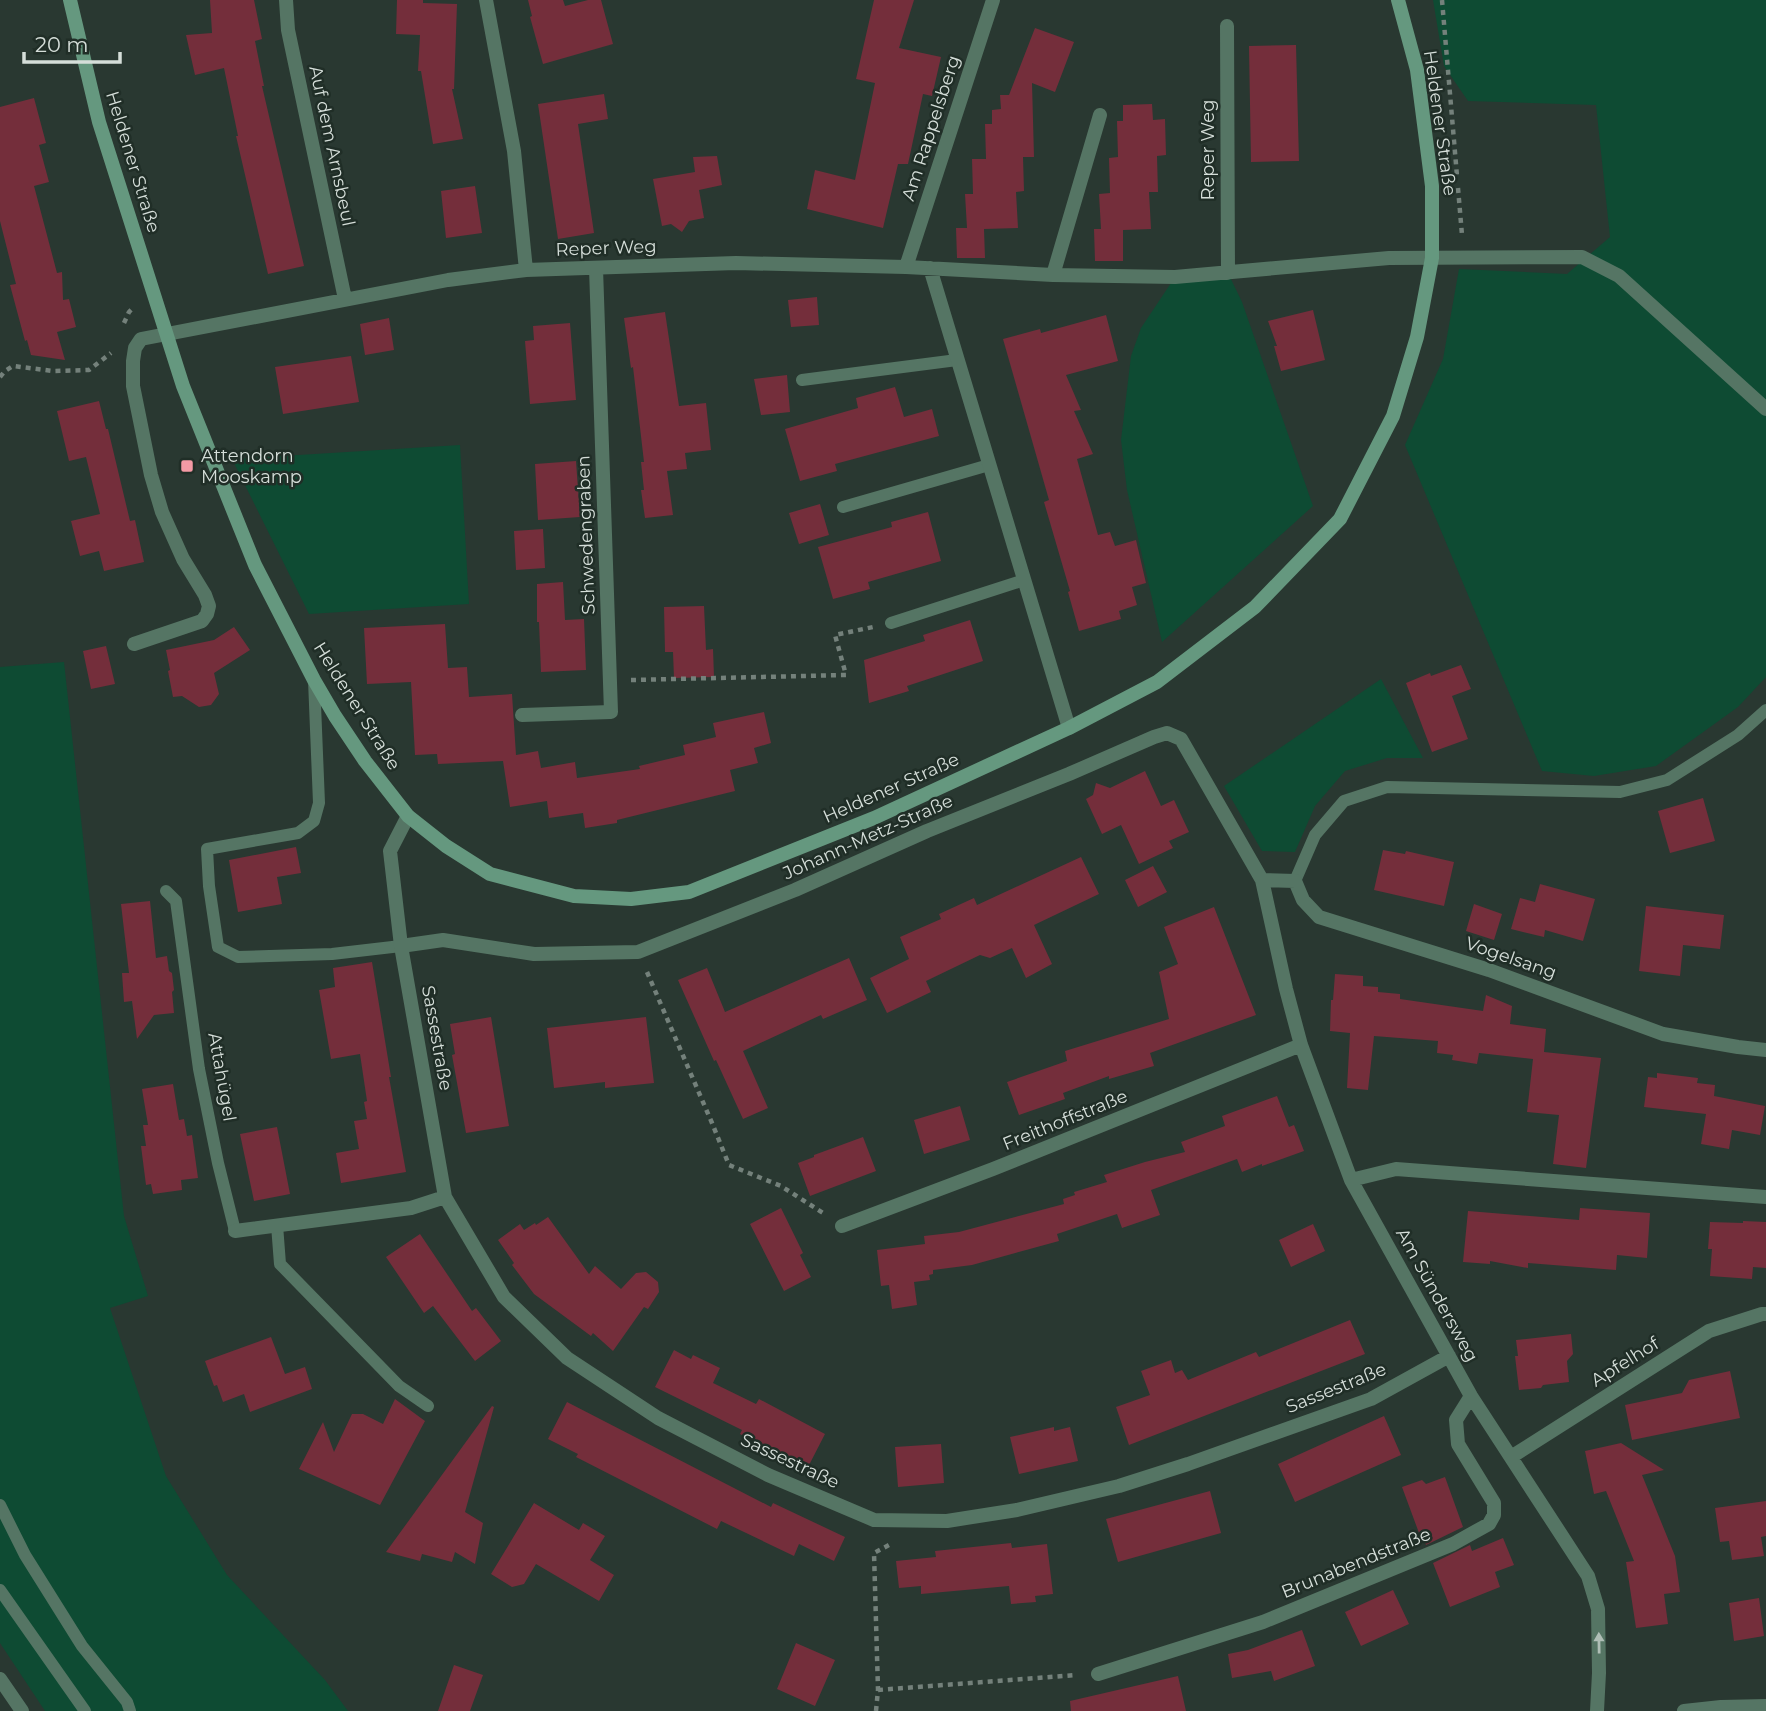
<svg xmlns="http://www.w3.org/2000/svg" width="1766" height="1711" font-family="Montserrat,sans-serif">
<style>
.green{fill:#0e4b33}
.building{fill:#742e3b}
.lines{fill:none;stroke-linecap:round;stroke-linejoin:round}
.path{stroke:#74817b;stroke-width:4.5;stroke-dasharray:5 5;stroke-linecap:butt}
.lane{stroke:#557564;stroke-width:12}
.street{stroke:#557564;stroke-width:14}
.secondary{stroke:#65987f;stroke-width:14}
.oneway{fill:#afbeb6}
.poi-dot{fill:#f49aa5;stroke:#202e27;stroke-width:2.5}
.labels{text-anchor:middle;stroke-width:5;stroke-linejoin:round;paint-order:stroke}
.street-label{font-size:18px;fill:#d5ded9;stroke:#202e27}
.poi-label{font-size:18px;fill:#d5ded9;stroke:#202e27;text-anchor:start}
</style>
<rect width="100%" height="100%" fill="#293831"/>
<path class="green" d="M1433 0H1766V677L1738 707 1656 766 1594 776 1542 771 1405 445 1443 359 1459 269 1567 274 1610 237 1596 105 1468 101 1444 66Z
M1228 273 1242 302 1313 506 1162 642 1127 490 1121 440 1131 356 1141 328 1175 277Z
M460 445 469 604 309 614 232 459Z
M64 662 124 1216 148 1296 110 1308 166 1476 227 1575 325 1680 348 1711H45L0 1643V667Z
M1381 679 1423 758H1387L1345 771 1315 806 1295 852 1262 851 1224 786Z"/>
<path class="building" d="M210 0H254L262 39 255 41 264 86H262L304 266 268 274 236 136H238L224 68 195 75 186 35 212 33Z
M397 0H423V3L457 4 454 89H452L463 139 433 144 421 71H418L420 35 396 34Z
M528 0H563L565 6 588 0H601L613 44 543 64 530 17 532 16Z
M874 0H914L899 48 941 57 932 96 923 94 908 164H898L883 228 807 209 815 170 855 180 875 83 856 79Z
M1035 28 1074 42 1055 92 1032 83 1034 157H1023L1024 191 1016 192 1018 228 984 229 985 258H957L956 228H967L965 194H973L972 159H986L985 124H992V110L1001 109 1000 95H1009Z
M1296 45 1299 161 1251 162 1249 46Z
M604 94 608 119 578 124 594 233 558 239 538 104Z
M34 98 46 143 39 145 49 182 34 186 57 273 62 272 63 300 69 299 76 327 57 332 65 360 31 355 27 340 25 341 10 285 16 284 0 221V107Z
M1152 104 1153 120 1165 119 1166 155 1157 156 1158 192H1149L1151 229 1123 230V261H1095L1094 229H1101L1099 194 1110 193 1109 158 1118 157 1117 121H1123V105Z
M717 156 722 185 699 190 704 218 689 221 682 232 671 224 662 226 653 179 695 172 693 157Z
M475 186 482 233 446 238 441 191Z
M817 297 819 325 791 327 788 300Z
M1313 310 1325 360 1281 371 1274 346H1277L1268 321Z
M665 312 679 406 706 403 711 450 685 453 687 469 667 471 673 515 645 518 641 490H644L641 462H644L633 367 631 368 624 318Z
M1106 315 1118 361 1066 375 1081 410 1074 411 1093 454 1077 459 1098 535 1110 532 1115 546 1136 540 1146 583 1132 587 1137 605 1119 611 1121 619 1079 631 1068 592 1070 591 1044 502 1049 500 1003 339 1040 329 1041 333Z
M389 318 394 350 365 355 360 324Z
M570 323 576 400 530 404 525 341 534 340 533 326Z
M351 356 359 402 283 414 275 367Z
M787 375 790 412 761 415 754 379Z
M895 387 904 417 932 409 939 436 835 464 837 471 800 481 785 429 858 408 856 398Z
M99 401 106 429H108L130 521 135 520 144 562 104 571 99 551 80 556 71 521 100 514 86 457 69 461 57 411Z
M576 461 580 517 538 520 535 464Z
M820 504 829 535 799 544 789 513Z
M928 512 941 561 868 582 870 589 833 599 818 547 892 527 891 522Z
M543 529 545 568 516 570 514 531Z
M563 582 565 620 584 619 586 670 541 672 539 622H537V584Z
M704 606 706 650 713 649 714 677 674 678 673 652H665L664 607Z
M970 620 983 661 907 686 909 691 869 703 864 660 925 641 923 635Z
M445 624 448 668 467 667 469 697 512 694 516 755 538 751 541 768 575 762 577 778 640 769 639 766 685 755 683 745 716 737 713 723 764 712 771 743 754 748 758 763 730 770 735 791 617 820V823L585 828 583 813 549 818 547 801 510 807 503 761 438 764 437 754 415 755 411 682 367 684 364 628Z
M234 627 250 650 214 673 219 694 211 705 199 707 182 696 173 697 168 671 170 670 166 650 214 640Z
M106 646 115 684 91 689 83 651Z
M1461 665 1471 689 1452 696 1468 739 1432 752 1406 683 1430 673 1431 676Z
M1145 771 1161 806 1174 800 1189 832 1169 841 1173 848 1139 864 1121 825 1102 834 1086 799 1093 795 1096 783 1110 788Z
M1703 798 1715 841 1670 853 1658 811Z
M296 847 301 873 277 877 282 904 238 912 229 860Z
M1383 850 1405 854 1406 851 1454 862 1444 906 1374 890Z
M1081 857 1099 894 1034 925 1052 964 1026 978 1012 948 990 958 980 955 926 981 931 992 887 1013 870 978 909 959 900 937 941 919 939 914 974 898 977 905Z
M1153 866 1167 892 1138 907 1125 880Z
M1540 884 1595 899 1583 941 1545 930 1544 937 1511 929 1520 898 1535 902Z
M150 901 156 958 167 956 169 971 172 973 174 990 172 992 174 1013 154 1015 137 1039 132 1001 124 1002 122 973H129L121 904Z
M1474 904 1502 914 1494 940 1466 931Z
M1646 906 1724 915 1720 949 1683 945 1680 976 1639 971Z
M1214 907 1256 1015 1150 1053 1154 1066 1109 1079V1076L1063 1093 1065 1099 1019 1115 1007 1082 1067 1061 1065 1051 1169 1019 1159 972 1178 964 1164 927Z
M849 958 867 1000 823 1019 821 1015 743 1051 768 1108 743 1119 716 1060 714 1061 678 980 707 968 725 1012Z
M372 962 391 1077H389L406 1172 341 1183 336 1153 359 1149 354 1121 367 1119 364 1102 367 1101 360 1054 331 1059 319 990 335 987 333 968Z
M1335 974 1363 976V986L1378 987V992L1400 994V999L1483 1011 1486 995 1512 1006 1510 1024 1546 1029 1544 1052 1601 1058 1586 1168 1553 1164 1559 1115 1527 1112 1533 1059 1479 1053 1477 1064 1452 1060 1453 1055 1437 1053 1438 1041 1374 1036 1368 1090 1347 1088 1350 1033 1330 1031 1331 1000H1333Z
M491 1017 509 1126 466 1133 452 1055 455 1054 450 1024Z
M646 1017 654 1083 605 1088V1082L554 1088 547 1028Z
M1657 1073 1698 1078 1697 1083 1715 1085 1714 1096 1765 1106 1760 1135 1732 1130 1729 1149 1701 1144 1706 1114 1644 1107 1648 1077 1657 1078Z
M173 1084 179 1120 184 1119 187 1136 192 1135 198 1178 181 1180 182 1190 153 1194 151 1184 146 1185 141 1146H146L143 1125H148L142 1089Z
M1277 1096 1289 1127 1294 1125 1304 1151 1262 1166V1164L1242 1172 1237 1159 1151 1190 1160 1215 1122 1228 1117 1214 1057 1234 1059 1241 972 1265 933 1270V1274L929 1275 930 1280 914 1282 917 1305 892 1309 889 1285 881 1286 877 1250 925 1244 924 1236 959 1232 1064 1204 1063 1199 1075 1195 1074 1192 1107 1182 1104 1175 1145 1162 1185 1152 1181 1142 1225 1126 1222 1116Z
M960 1106 970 1140 924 1154 914 1120Z
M277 1127 290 1194 254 1201 240 1134Z
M863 1137 876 1171 810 1196 798 1163 814 1157V1155Z
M781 1208 803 1253 800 1255 811 1277 784 1291 750 1224Z
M1580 1208 1650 1213 1647 1258 1617 1255 1616 1270 1528 1263V1268L1490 1261V1264L1463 1262 1468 1211 1579 1220Z
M548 1217 589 1274 595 1266 621 1289 636 1273 646 1272 658 1282 659 1292 648 1309 644 1307 613 1351 593 1333 591 1336 534 1294 512 1265 514 1263 498 1240 520 1224 524 1230 535 1223 536 1225Z
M1743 1221 1766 1222V1268L1753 1267 1752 1279 1710 1276 1712 1249H1708L1710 1222 1743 1223Z
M1313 1224 1325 1251 1291 1267 1279 1240Z
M420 1234 472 1311 476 1308 501 1341 475 1361 433 1306 424 1313 386 1257Z
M1350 1320 1365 1354 1129 1445 1116 1407 1150 1395 1141 1371 1171 1360 1175 1373 1182 1370 1188 1380 1256 1352 1259 1357Z
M1571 1334 1573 1354 1567 1361 1569 1382 1543 1385 1541 1388 1519 1390 1515 1356H1518L1516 1340Z
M271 1337 285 1374 305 1367 312 1389 250 1412 244 1394 223 1402 217 1385 214 1386 205 1361Z
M674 1350 691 1359 693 1355 720 1368 713 1383 756 1404 759 1399 825 1434 807 1469 740 1434 742 1430 655 1387Z
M1730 1371 1740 1418 1632 1440 1625 1405 1682 1393 1689 1380Z
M395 1399 425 1421 380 1505 299 1469 323 1422 334 1452 352 1414H363L383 1424Z
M567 1402 771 1507 773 1503 845 1537 834 1561 799 1544 794 1556 721 1521 717 1529 576 1457 578 1454 548 1439Z
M492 1406 494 1407 465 1512 483 1523 475 1564 455 1552 452 1562 422 1554 420 1561 386 1552Z
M1384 1416 1401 1455 1295 1502 1278 1464Z
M1054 1427V1431L1070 1427 1078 1461 1019 1474 1010 1437Z
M1621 1443 1664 1470 1642 1475 1675 1556 1680 1592 1664 1594 1668 1624 1636 1628 1626 1562 1634 1561 1606 1491 1594 1494 1585 1451Z
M941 1444 944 1483 898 1487 895 1447Z
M1445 1477 1463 1527 1426 1545 1421 1532 1419 1533 1402 1487 1422 1480 1426 1484Z
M1210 1491 1221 1533 1118 1562 1106 1519Z
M1766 1501V1536L1761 1537 1764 1556 1732 1560 1729 1541 1720 1542 1715 1508Z
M534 1503 579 1530 583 1523 605 1536 590 1560 614 1575 599 1601 536 1564 524 1584 512 1587 491 1574Z
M1503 1538 1514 1565 1495 1572 1500 1587 1450 1607 1433 1563 1470 1545 1472 1551Z
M1011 1543 1012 1548 1047 1544 1053 1594 1035 1596 1036 1602 1011 1604 1009 1586 921 1594V1586L899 1588 896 1561 936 1557 935 1551Z
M1393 1590 1409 1624 1361 1646 1345 1612Z
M1759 1598 1764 1636 1734 1641 1729 1603Z
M1302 1630 1315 1666 1274 1681 1271 1671 1232 1678 1228 1654 1248 1650Z
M796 1643 835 1660 815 1706 777 1689Z
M454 1665 483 1675 470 1711H438Z
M1178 1676 1186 1711H1071L1070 1701Z"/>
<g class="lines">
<path class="path" d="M1442 0 1457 176
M1458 188 1462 235
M124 323 129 312 134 307
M0 377 5 371 13 366 53 371 89 370 111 353
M631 680 846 675 835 635 873 627
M647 972 712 1123 729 1165 781 1186 823 1213
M878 1690 1076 1675
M876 1711 878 1690 874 1553 889 1545 890 1542"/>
<path class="lane" d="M802 380 957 360
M843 507 989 465
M891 623 1024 580
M314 680 319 803 314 821 298 833 207 849 209 886 218 947 238 957 332 954 401 946
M1295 881 1315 835 1344 801 1387 787 1620 792 1667 780 1738 735 1766 710
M166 891 176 901 199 1069 218 1163 235 1231
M277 1225 280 1264 399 1386 428 1406
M0 1505 25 1555 82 1646 127 1702 130 1711
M0 1590 85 1711"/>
<path class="street" d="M286 0 288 30 345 299
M486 0 514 151 526 270
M1227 26 1228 273
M906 267 993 0
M930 268 1069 728
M1053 275 1100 115
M134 644 202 621 207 614 209 606 205 595 183 559 162 512 151 475 133 386V361L135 348 141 339 448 280 526 270 736 263 906 267 1053 275 1175 277 1389 258 1582 257 1619 276 1766 409
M522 715 611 712 596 268
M408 816 390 851 401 946 445 1197 504 1297 567 1358 658 1418 768 1475 874 1520 947 1521 1017 1510 1119 1486 1188 1464 1371 1399 1449 1356
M1262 880 1295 881 1303 900 1319 917 1489 970 1663 1034 1738 1047 1766 1050
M401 946 443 940 534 954 638 952 795 890 927 831 1069 774 1154 737 1167 733 1181 739 1262 880 1286 989 1301 1045 1351 1180 1471 1396 1588 1576 1598 1609 1599 1673 1597 1711
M1351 1180 1396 1169 1766 1197
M842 1226 993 1169 1301 1045
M235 1231 411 1208 445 1197
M1511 1457 1709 1331 1762 1314H1766
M1098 1674 1263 1622 1453 1544 1489 1524 1494 1515V1503L1458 1444 1456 1420 1471 1396
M0 1679 22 1711
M1684 1711 1721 1707 1766 1706"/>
<path class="secondary" d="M70 0 99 122 183 386 255 565 314 680 335 716 365 761 408 816 446 846 490 874 574 896 631 899 689 892 874 818 1069 728 1157 682 1255 607 1340 519 1393 416 1417 337 1432 258V186L1417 70 1398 0"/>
</g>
<defs><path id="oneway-solid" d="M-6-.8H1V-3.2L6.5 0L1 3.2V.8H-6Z" transform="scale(1.75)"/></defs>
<use class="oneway" href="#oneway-solid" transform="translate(1599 1643) rotate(-91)"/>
<rect class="poi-dot" x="180" y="459" width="14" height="14" rx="3.5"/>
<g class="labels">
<g class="street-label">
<text transform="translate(1440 123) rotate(82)" y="6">Heldener Straße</text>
<text transform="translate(931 128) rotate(-72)" y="6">Am Rappelsberg</text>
<text transform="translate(332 146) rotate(78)" y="6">Auf dem Arnsbeul</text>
<text transform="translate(1208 150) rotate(-90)" y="6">Reper Weg</text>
<text transform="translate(133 162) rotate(73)" y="6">Heldener Straße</text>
<text transform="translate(606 248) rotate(-2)" y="6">Reper Weg</text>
<text transform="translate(586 535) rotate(-92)" y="6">Schwedengraben</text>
<text transform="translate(357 706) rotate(58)" y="6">Heldener Straße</text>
<text transform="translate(891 788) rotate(-24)" y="6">Heldener Straße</text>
<text transform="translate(868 837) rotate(-24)" y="6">Johann-Metz-Straße</text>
<text transform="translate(1511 958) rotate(19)" y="6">Vogelsang</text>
<text transform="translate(437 1038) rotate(80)" y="6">Sassestraße</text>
<text transform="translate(222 1077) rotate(80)" y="6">Attahügel</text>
<text transform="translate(1065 1120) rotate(-22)" y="6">Freithoffstraße</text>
<text transform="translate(1437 1295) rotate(61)" y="6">Am Sündersweg</text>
<text transform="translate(1625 1362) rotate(-32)" y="6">Apfelhof</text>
<text transform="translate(1336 1388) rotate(-22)" y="6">Sassestraße</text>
<text transform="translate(790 1461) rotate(25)" y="6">Sassestraße</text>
<text transform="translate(1356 1563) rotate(-22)" y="6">Brunabendstraße</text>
</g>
<g class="poi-label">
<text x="201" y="462">Attendorn<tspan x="201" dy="21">Mooskamp</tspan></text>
</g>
</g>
<path d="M24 52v10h96v-10" fill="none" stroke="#d5ded9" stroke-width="3.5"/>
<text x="35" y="52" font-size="21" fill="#d5ded9" stroke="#202e27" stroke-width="5" paint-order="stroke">20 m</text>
</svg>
